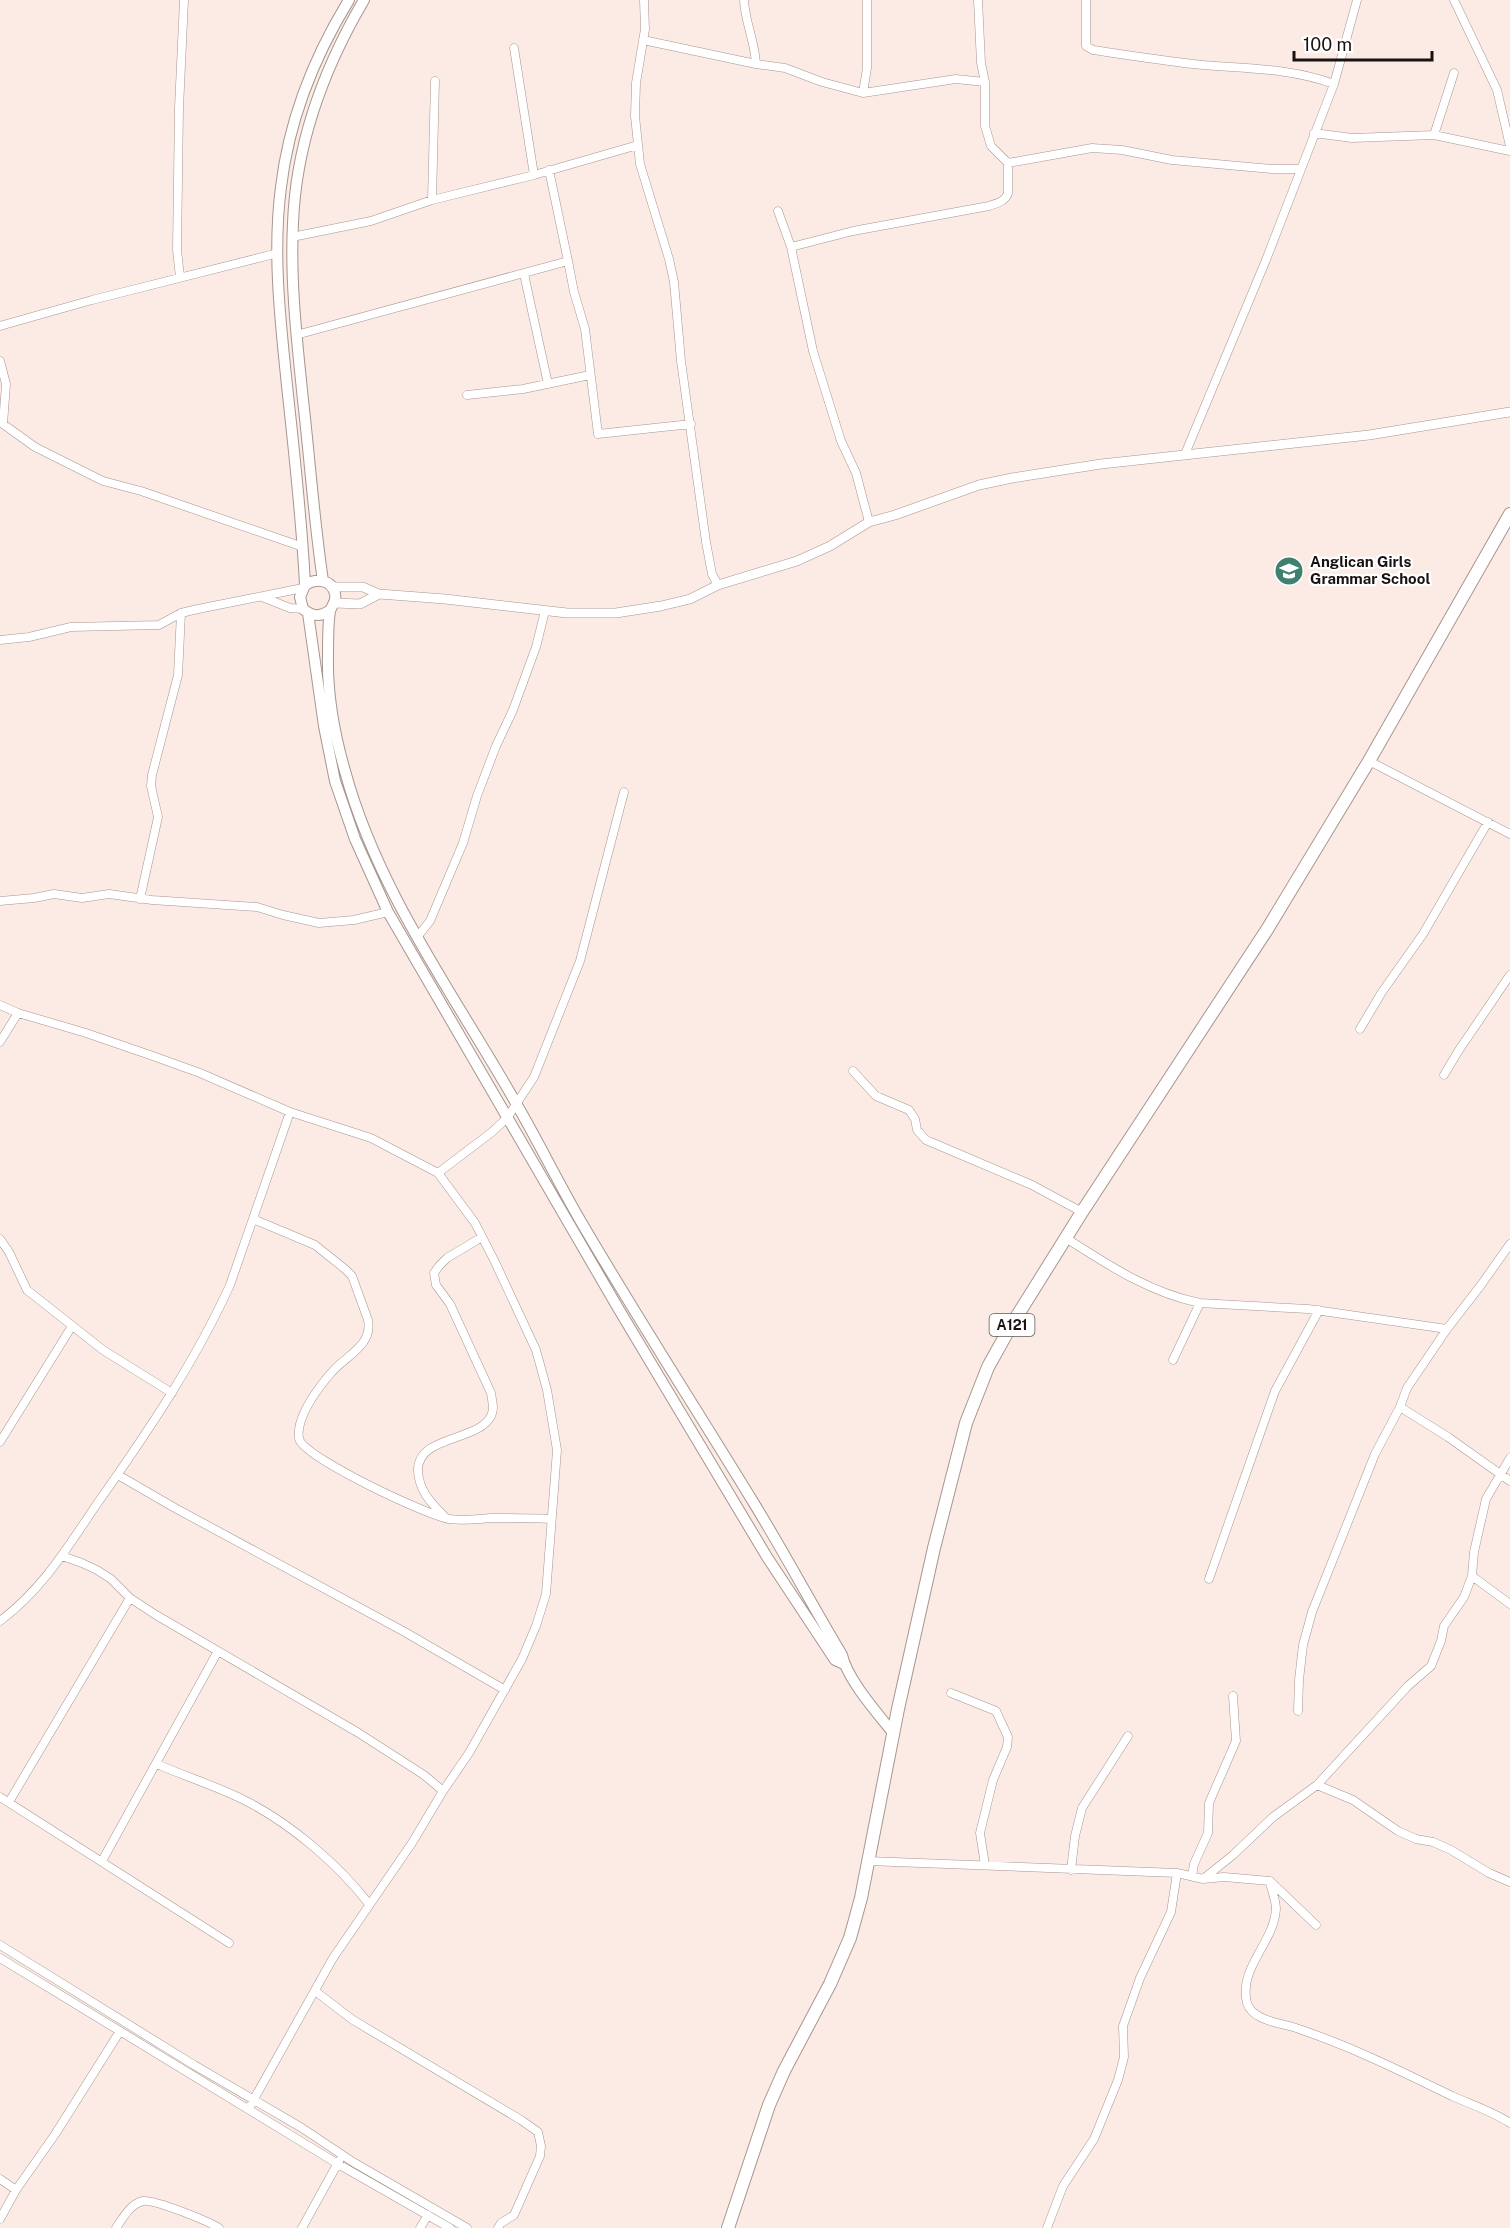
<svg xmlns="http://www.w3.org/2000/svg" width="1510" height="2228" font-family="'Public Sans',sans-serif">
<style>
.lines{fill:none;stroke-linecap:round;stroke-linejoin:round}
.minor-casing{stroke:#a69690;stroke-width:9}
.tertiary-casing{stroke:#a69690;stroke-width:10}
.secondary-casing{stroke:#a69690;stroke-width:12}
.primary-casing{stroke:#a69690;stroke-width:14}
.minor{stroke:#fff;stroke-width:8}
.tertiary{stroke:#fff;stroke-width:9}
.secondary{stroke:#fff;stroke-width:10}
.primary{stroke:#fff;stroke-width:12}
.labels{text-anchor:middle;stroke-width:4.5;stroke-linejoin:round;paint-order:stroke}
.shield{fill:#fff;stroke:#5d5958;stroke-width:1.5}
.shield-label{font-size:14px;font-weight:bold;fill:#181210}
.poi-label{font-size:15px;font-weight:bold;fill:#181210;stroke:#fff;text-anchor:start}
</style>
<rect width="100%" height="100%" fill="#fceae4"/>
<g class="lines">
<g class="minor-casing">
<path id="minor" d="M644 0 645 29 636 83 635 116 640 164 669 259 674 282 681 361 706 542 712 574 718 585
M744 0C745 22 755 42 756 64
M978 0 981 63 985 82V126L991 146 1008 163
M1086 0V46L1093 50C1127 55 1160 60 1193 64 1241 69 1289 67 1334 84
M1454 0 1497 90 1510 146
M643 40 756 64 785 68 822 82 863 93 956 79 985 82
M514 48 534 175
M863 93 867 68V0
M1314 133 1352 138 1434 135 1510 151
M1434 135 1454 73
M1008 163 1092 148 1122 150 1172 160 1272 169H1301
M549 170 568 261
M432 200 435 81
M778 211 791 247 813 351 841 441 856 473 869 522
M292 237 371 221 432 200 534 175 638 145
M791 247 853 231 989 206C997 203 1005 202 1008 193V163
M524 274 548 384
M180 277 177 250 179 108 184 0
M0 326 92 300 278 253
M296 335 568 261 574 292 585 329 598 434 691 424
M0 361 6 384 3 424 35 447 103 481 141 491 303 547
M467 395 523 389 590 375
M1185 454 1266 260 1334 84 1357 0
M262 597 290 608 303 609
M0 640 29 637 71 627 159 625 181 613 198 609 303 588
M1369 761 1510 834
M140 899 158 817 151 786 152 775 178 675 181 613
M0 901 34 898 54 894 82 898 109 894 152 900 257 907 283 915 319 923 354 920 388 912
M418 936 430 921 463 843 477 796 496 746 513 710 536 647 545 611
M0 1005 18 1013 86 1033 150 1055 200 1073 290 1112 371 1138 438 1173 475 1223 495 1262 536 1350 547 1390 557 1450 546 1594 536 1626 522 1659 469 1753 443 1791 412 1843 333 1958 249 2108
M1360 1029 1382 992 1423 934 1488 822
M0 1042 18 1013
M853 1071 876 1096 909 1110 915 1119 917 1130 926 1140 1032 1185 1082 1212
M1444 1075 1459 1050 1510 975
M438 1173 492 1132 507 1118 534 1077 580 961 624 792
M253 1219 315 1245 345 1269 352 1276 368 1320C373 1346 345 1356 331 1373 319 1387 305 1405 300 1424 299 1429 297 1436 300 1441 312 1461 424 1514 449 1519 462 1521 477 1519 491 1518 511 1518 530 1518 550 1519
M1066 1238C1108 1265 1150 1293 1200 1303L1308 1309 1447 1329
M0 1239 9 1252 27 1290 103 1350 172 1393
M1173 1360 1200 1303
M1400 1407 1448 1437 1510 1481
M0 1442 72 1326
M118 1475 175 1508 403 1631 505 1690
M445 1517C431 1503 419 1491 418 1471 417 1435 478 1442 491 1416 495 1409 492 1401 491 1393L450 1304 436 1285 434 1273 439 1266 447 1258 482 1237
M62 1556 82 1563 97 1570 111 1579 130 1598 156 1615 357 1732 424 1775 443 1791
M1472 1576 1510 1604
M1209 1579 1275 1391 1319 1310
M0 1621C44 1588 68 1546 99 1501 147 1433 195 1362 230 1285L290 1112
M951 1693 996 1711 1008 1737 1007 1747 993 1780 980 1833 985 1865
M1298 1711 1299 1680 1303 1645 1312 1612 1375 1454 1400 1407 1407 1388 1447 1329 1481 1285 1510 1244
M157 1764C186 1777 217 1786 246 1801 291 1824 338 1864 369 1904
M1317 1785 1353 1800 1398 1831 1416 1839 1433 1842 1451 1850 1489 1873 1510 1882
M0 1797 229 1943
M9 1802 130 1598
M102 1861 218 1651
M868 1861 1177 1873 1203 1879 1224 1877 1270 1881 1316 1925
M1071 1870 1075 1836 1082 1808 1128 1736
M1192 1876 1194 1864 1208 1833 1209 1803 1236 1741 1233 1696
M1203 1879 1233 1855 1273 1817 1317 1785 1408 1686 1431 1666 1441 1641 1444 1626 1464 1597 1472 1576 1474 1552 1486 1499 1510 1458
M1270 1883C1272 1891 1276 1901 1276 1909 1274 1943 1238 1968 1247 2003 1252 2020 1279 2023 1293 2027 1348 2045 1401 2071 1452 2096 1472 2105 1492 2111 1510 2123
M0 1945 194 2065 302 2128 353 2162 467 2228
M0 1958 338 2164 450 2228
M315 1991 353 2020 521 2120 538 2132 541 2146 540 2156 514 2215 501 2223 498 2228
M0 2179 16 2190
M0 2219 16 2190 56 2133 120 2031
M116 2228C123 2218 130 2204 143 2201 154 2199 208 2221 219 2228
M302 2228 339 2161
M420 2228 428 2215
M1047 2228 1063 2186 1094 2139 1118 2080 1124 2057 1123 2026 1140 1978 1171 1912 1177 1873"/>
</g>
<g class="tertiary-casing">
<path id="tertiary" d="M331 587H363L379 594 445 599 567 613H616L661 606 690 599 718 585 797 561 830 546 869 522 895 515 979 485 1012 478 1101 464 1369 435 1510 412
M335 603 360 604 379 594"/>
</g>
<g class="secondary-casing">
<path id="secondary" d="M323 581C314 521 310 461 303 400 297 341 290 282 293 223 296 144 324 68 364 0
M305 585C302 522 295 459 288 395 281 327 272 255 281 187 289 120 314 57 349 0
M330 610C320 618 312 616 303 609L300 597 305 585C316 578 332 579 335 594 337 601 332 605 330 611 328 622 328 643 328 655 327 694 334 733 345 771 378 893 456 997 517 1105 539 1143 558 1182 580 1220 636 1316 697 1410 755 1505 785 1554 812 1605 842 1655 847 1679 878 1714 894 1734
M308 613 324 726 335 781 355 839 388 912 618 1308 767 1557 835 1660 844 1664"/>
</g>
<g class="primary-casing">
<path id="primary" d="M728 2228 769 2105 784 2071 830 1984 850 1938 861 1898 898 1709 934 1548 966 1423 988 1367 1012 1324 1082 1212 1268 928 1369 761 1510 514"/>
</g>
<use href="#minor" class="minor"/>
<use href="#tertiary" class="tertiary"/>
<use href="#secondary" class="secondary"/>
<use href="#primary" class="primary"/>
</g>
<defs>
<g id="school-disc" transform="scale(1.5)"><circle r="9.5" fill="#3f806f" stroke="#fff"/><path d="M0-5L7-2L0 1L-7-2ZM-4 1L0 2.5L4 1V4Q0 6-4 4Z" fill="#fff"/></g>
</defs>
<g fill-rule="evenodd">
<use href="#school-disc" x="1289" y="571"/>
</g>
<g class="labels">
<rect class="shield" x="989.5" y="1314" width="45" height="22" rx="4.5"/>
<g class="shield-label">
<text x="1012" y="1330">A121</text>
</g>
<g class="poi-label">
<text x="1310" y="567">Anglican Girls<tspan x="1310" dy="17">Grammar School</tspan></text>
</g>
</g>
<path d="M1294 51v9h138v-9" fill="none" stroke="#181210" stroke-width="3"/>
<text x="1303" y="51" font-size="18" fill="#181210" stroke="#ffffff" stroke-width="4.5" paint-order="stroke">100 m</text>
</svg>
